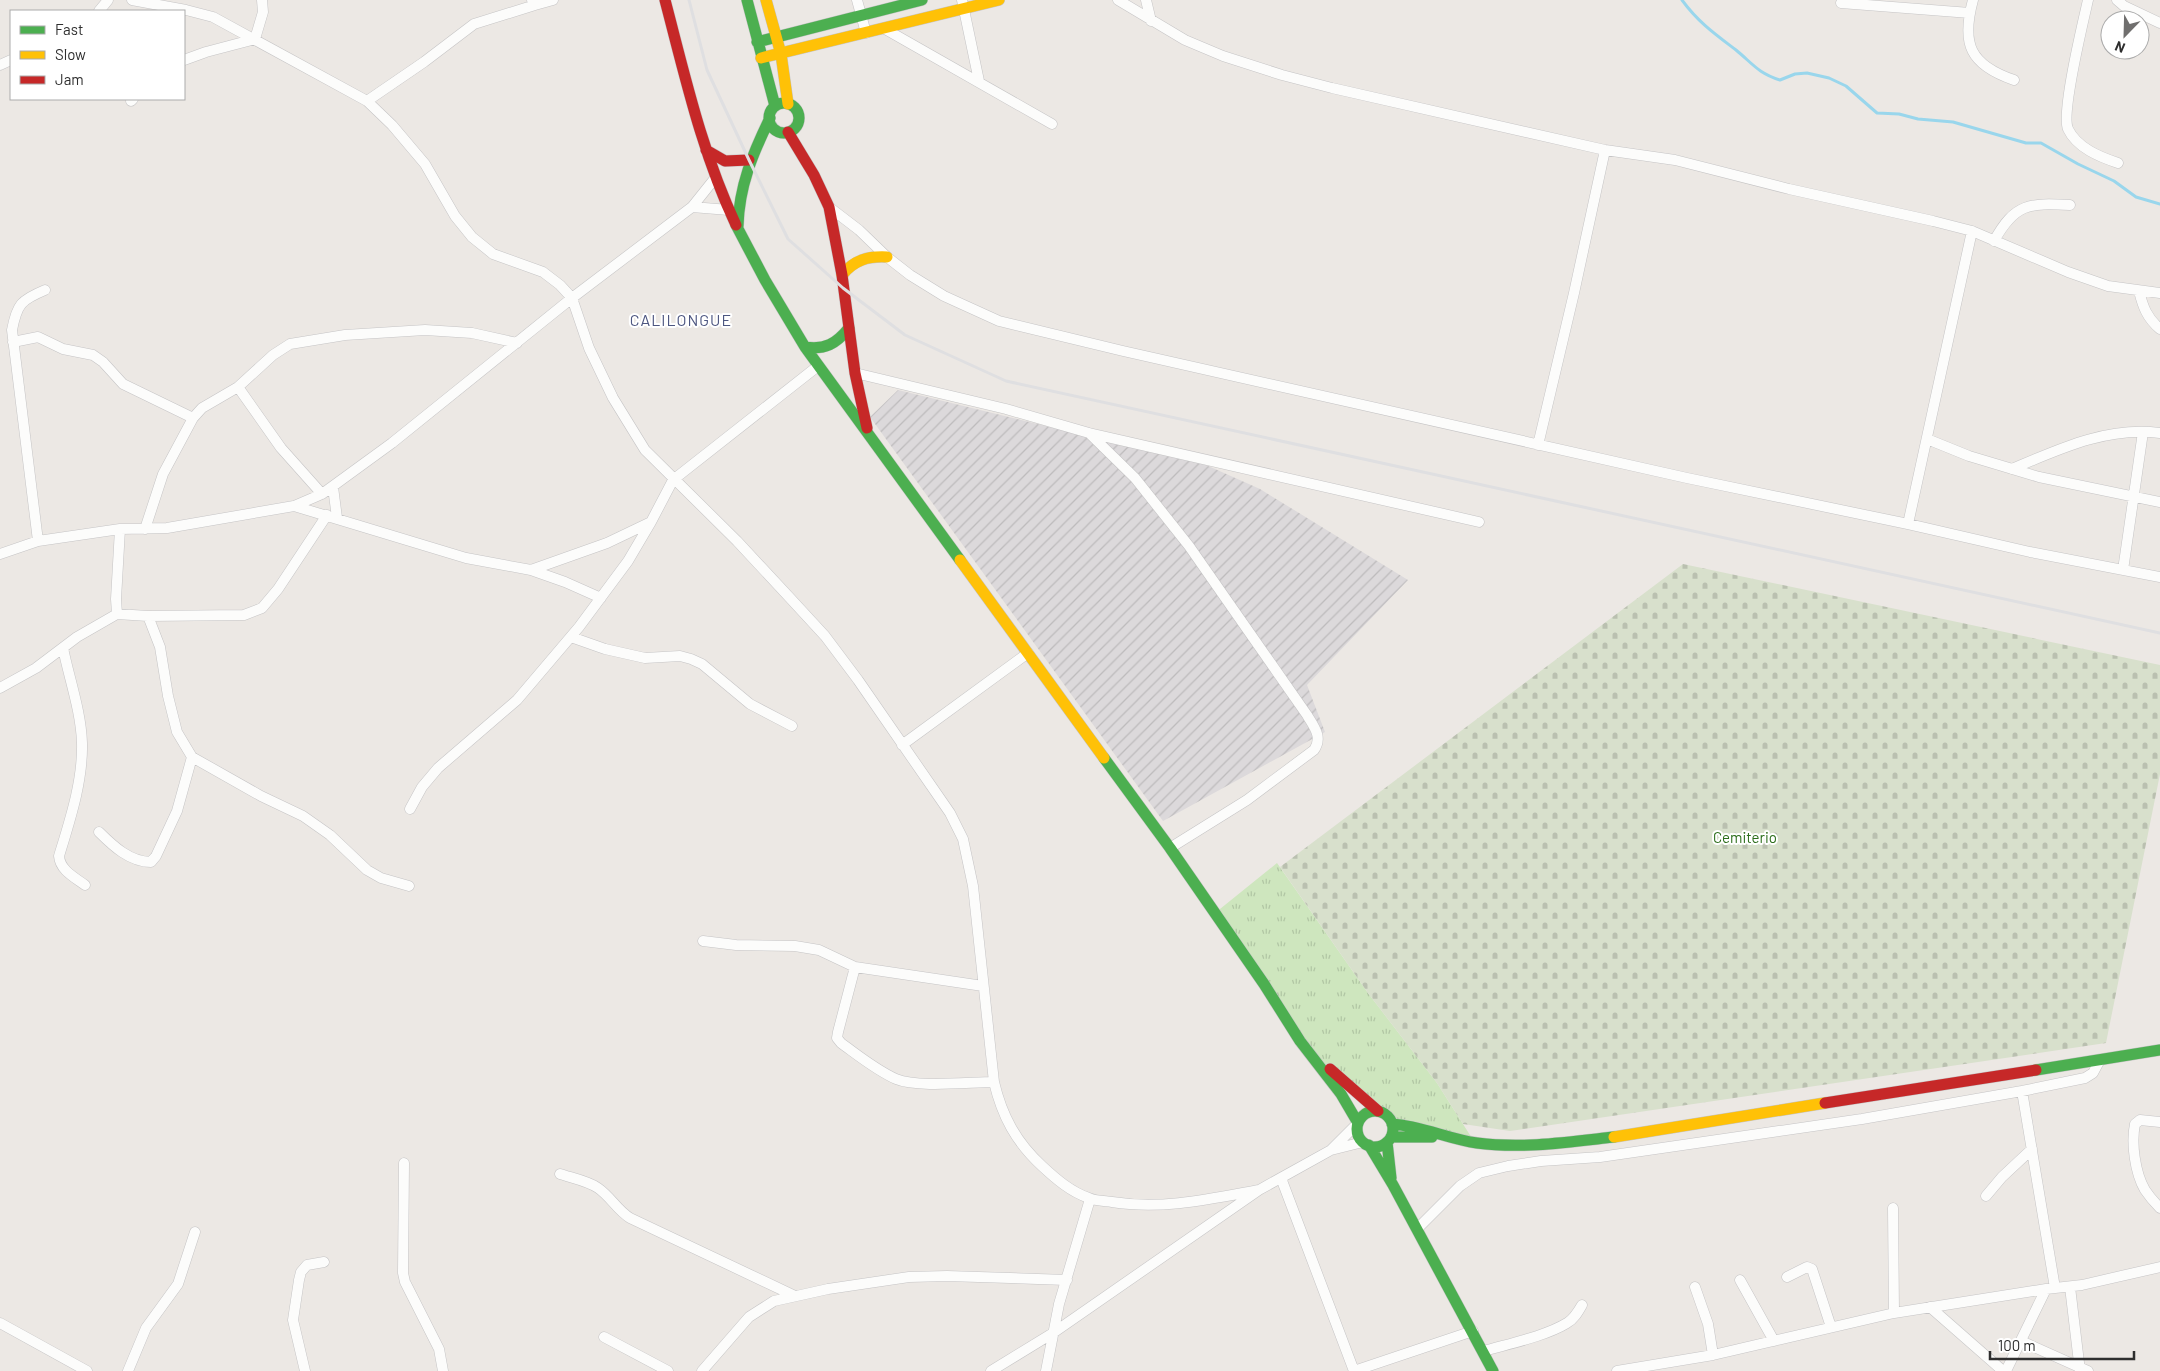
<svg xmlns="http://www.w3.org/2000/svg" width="2160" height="1371" font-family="Barlow,sans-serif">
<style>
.industrial{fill:url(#industrial-furrows)}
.grass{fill:url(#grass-tufts)}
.cemetery{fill:url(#cemetery-stones)}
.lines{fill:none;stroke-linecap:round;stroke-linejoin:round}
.stream{stroke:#99d6ec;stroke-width:3}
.street-casing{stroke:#c5c4c5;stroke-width:11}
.fast-casing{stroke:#c5c4c5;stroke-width:12}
.slow-casing{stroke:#c5c4c5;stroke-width:12}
.jam-casing{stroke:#c5c4c5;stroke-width:12}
.street{stroke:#fcfcfb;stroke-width:10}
.fast{stroke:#4caf50;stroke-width:11}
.slow{stroke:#ffc107;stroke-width:11}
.jam{stroke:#c62828;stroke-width:11}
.rail{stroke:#dfdfe1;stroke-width:3}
.labels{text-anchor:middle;stroke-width:4;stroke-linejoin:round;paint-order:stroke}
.park-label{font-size:15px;fill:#2c6e1b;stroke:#fff}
.neighbourhood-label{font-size:16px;letter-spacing:1px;fill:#4d5680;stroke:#fff}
</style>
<defs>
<pattern id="industrial-furrows" width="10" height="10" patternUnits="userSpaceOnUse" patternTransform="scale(1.25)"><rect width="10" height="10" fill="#dcd9db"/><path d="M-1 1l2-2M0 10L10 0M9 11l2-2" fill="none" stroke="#bdbbbc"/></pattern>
<pattern id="grass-tufts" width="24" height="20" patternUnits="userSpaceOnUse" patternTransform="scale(1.25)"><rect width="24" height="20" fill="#cee6be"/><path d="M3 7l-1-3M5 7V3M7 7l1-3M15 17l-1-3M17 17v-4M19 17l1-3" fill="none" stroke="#b1c6a4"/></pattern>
<pattern id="cemetery-stones" width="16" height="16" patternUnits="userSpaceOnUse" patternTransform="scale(1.25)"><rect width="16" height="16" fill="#d8e0cc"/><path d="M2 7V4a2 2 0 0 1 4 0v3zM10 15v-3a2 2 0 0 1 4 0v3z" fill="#bac0b0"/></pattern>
</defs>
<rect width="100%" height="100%" fill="#ece8e4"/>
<path class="industrial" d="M898 390 1206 465 1260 489 1408 580 1307 685 1325 732 1163 821 870 417Z"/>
<path class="grass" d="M1277 863 1368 993 1437 1083 1475 1143 1389 1118 1307 1049 1215 913Z"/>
<path class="cemetery" d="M1683 564 2160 665V774L2106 1043 1510 1131 1463 1124 1437 1083 1368 993 1280 867Z"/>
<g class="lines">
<path class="stream" d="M1682 0C1698 22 1715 34 1736 50 1753 64 1758 73 1780 80L1795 74 1807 73 1829 78 1846 86 1877 113 1899 114 1918 119 1953 122 2026 143H2041L2078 164 2114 181 2136 197 2160 204"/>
<g class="street-casing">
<path id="street" d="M132 0 186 10 213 17 367 101 392 125 425 164 455 216 472 237 493 254 543 272 560 285 572 298 589 348 613 398 645 450 737 541 790 598 825 636 858 680 950 813 963 839 973 886 994 1082C1002 1116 1016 1142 1042 1166 1056 1179 1071 1192 1089 1198 1096 1201 1105 1201 1112 1202 1162 1210 1210 1199 1259 1190
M532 0 535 5 553 0
M857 0 866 33
M962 0 979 81
M1118 0 1185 40 1223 56 1282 75 1332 88 1605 150 1675 160 1789 189 1933 221 1972 231 2068 272 2108 286 2160 293
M1146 0 1151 21
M1973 0C1961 44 1970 65 2014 80
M2088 0C2083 22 2061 113 2068 129 2077 148 2100 157 2118 163
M2117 0 2124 6 2160 23
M1841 3 1970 13
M99 11 108 0
M885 29 1052 124
M184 60 206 52 255 39 263 12 262 0
M0 65 11 60
M131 101 133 99
M367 101 424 62 474 24 535 5
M692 207 729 210
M829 207 859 230 887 257 910 275 944 296 999 321 1123 351 1687 478 1908 524 2030 552 2160 577
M1994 241C2015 203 2029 203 2070 205
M2139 291C2143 307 2147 318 2160 329
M13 342 38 337 63 349 93 355 103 362 123 384 193 418
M855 373 1006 409 1089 433 1479 522
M238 387 281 448 322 494
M1089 433 1135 478 1189 546 1307 715C1314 727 1323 737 1314 750L1247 800 1170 848
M1927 439 1969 456 2039 477 2160 502
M1538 445 1574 293 1605 150
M2012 469C2059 449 2108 426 2160 433
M333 487 337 518
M294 506 466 558 531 570 565 582 601 598
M1908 524 1972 231
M145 529 163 474 193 418 202 408 238 387 273 355 290 344 345 335 425 330 472 333 517 343
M38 541 12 330C17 304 21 300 45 290
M0 554 38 541 120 529 167 528 294 506 322 494 392 443 572 298 692 207 716 177
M531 570 607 543 651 522
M2123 570 2143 432
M117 614 148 616 244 615 262 608 278 589 327 515
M148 616 160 647 168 696 177 732 192 757 261 796 303 816 330 835 367 870 381 878 409 886
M571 637 605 649 645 658 680 656 691 659 702 664 750 704 792 726
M63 648C69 678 81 711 82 743 83 781 70 820 59 856 60 870 74 877 85 885
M0 688 36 668 77 637 117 614 116 599 120 529
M902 745 1028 653
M410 809 422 787 438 768 517 700 579 627 628 561 651 522 673 480 818 366
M99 832C113 846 130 862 151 862L156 856 177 811 192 757
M703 941 736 945 795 946 819 950 855 967 983 986
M855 967 838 1032 837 1038 841 1043C859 1056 876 1070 896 1079 917 1088 970 1082 994 1082
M2160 1122 2140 1120 2135 1124C2131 1143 2135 1173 2145 1190 2149 1196 2155 1203 2160 1208
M1331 1150 1358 1123
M404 1163 403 1273 405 1282 439 1349 443 1371
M560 1174C572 1178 588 1181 598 1188 611 1197 617 1210 630 1218L795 1296
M1281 1178 1354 1371
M1986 1196 2002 1177 2032 1149
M1893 1208 1894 1313
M1417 1229 1460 1186 1479 1173 1508 1166 1541 1161 1600 1157 1862 1119 2022 1091
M1787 1277 1807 1267 1812 1269 1831 1327
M1740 1280 1774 1341
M1695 1287 1708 1324 1713 1355
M2070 1287 2080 1371
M2055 1288 2022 1091 2085 1078 2093 1073 2100 1060
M1930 1307 2003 1371
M0 1323 87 1371
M604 1337 668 1371
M2021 1341 2088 1371
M1484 1351C1508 1344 1546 1336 1567 1323 1574 1319 1578 1312 1582 1305
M128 1371 146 1328 178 1284 195 1232
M305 1371 293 1320 299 1280 301 1272 307 1265 324 1262
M702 1371 749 1317 774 1301 828 1289 909 1277 947 1276 1067 1280
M991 1371 1053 1333 1259 1190 1331 1150 1363 1142
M1046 1371 1059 1304 1090 1199
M1354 1371 1473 1331
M1617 1371 1713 1355 1894 1313 2046 1289 2082 1285 2160 1267
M2006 1371 2046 1289"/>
</g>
<g class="fast-casing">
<path id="fast" d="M747 0 775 106
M757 42 922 0
M769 118a15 15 0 1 1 30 0a15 15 0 1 1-30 0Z
M736 225 765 280 805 347 960 560
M738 226C739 186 753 153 770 118
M805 347C825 350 836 344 849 328
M1104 758 1170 848 1264 984 1300 1041 1341 1094 1358 1123
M2036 1070 2160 1050
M1357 1129a18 18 0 1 1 36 0a18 18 0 1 1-36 0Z
M1392 1124C1422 1126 1448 1139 1477 1143 1523 1149 1569 1142 1614 1137
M1391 1137H1432
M1387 1142 1391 1178
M1369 1145 1393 1185 1493 1371"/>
</g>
<g class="slow-casing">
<path id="slow" d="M766 0 781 54 788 104
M761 58 999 0
M842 275C854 260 868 256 887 257
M960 560 1104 758
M1614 1137 1825 1103"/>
</g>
<g class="jam-casing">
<path id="jam" d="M665 0C685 76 702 153 736 225
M788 132 814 175 829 207 842 275 855 373 867 428
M706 150 725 161 749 160
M1330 1069 1378 1111
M1825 1103 2036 1070"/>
</g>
<use href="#street" class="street"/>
<use href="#fast" class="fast"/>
<use href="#slow" class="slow"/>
<use href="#jam" class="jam"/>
<path class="rail" d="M689 0 707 70 749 160 788 239 843 288 905 335 1006 381 2160 633"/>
</g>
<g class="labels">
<g class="park-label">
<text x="1745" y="843">Cemiterio</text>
</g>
<g class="neighbourhood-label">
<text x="681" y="326">CALILONGUE</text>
</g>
</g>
<rect x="10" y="10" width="175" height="90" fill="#ffffff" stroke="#ababab"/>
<rect x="20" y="26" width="25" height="8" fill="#4caf50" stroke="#ababab"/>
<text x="55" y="35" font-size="15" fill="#2e2e2e">Fast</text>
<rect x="20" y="51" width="25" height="8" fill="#ffc107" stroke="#ababab"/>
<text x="55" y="60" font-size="15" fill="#2e2e2e">Slow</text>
<rect x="20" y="76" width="25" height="8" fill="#c62828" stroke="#ababab"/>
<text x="55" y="85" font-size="15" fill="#2e2e2e">Jam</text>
<g transform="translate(2125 35) rotate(203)"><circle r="24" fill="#ffffff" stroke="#ababab"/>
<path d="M0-4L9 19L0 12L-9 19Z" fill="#706f6e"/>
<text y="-8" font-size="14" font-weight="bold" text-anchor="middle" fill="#2e2e2e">N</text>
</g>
<path d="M1990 1351v8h144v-8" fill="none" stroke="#2e2e2e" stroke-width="2.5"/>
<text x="1998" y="1351" font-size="15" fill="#2e2e2e" stroke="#ffffff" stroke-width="4" paint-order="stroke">100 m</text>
</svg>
